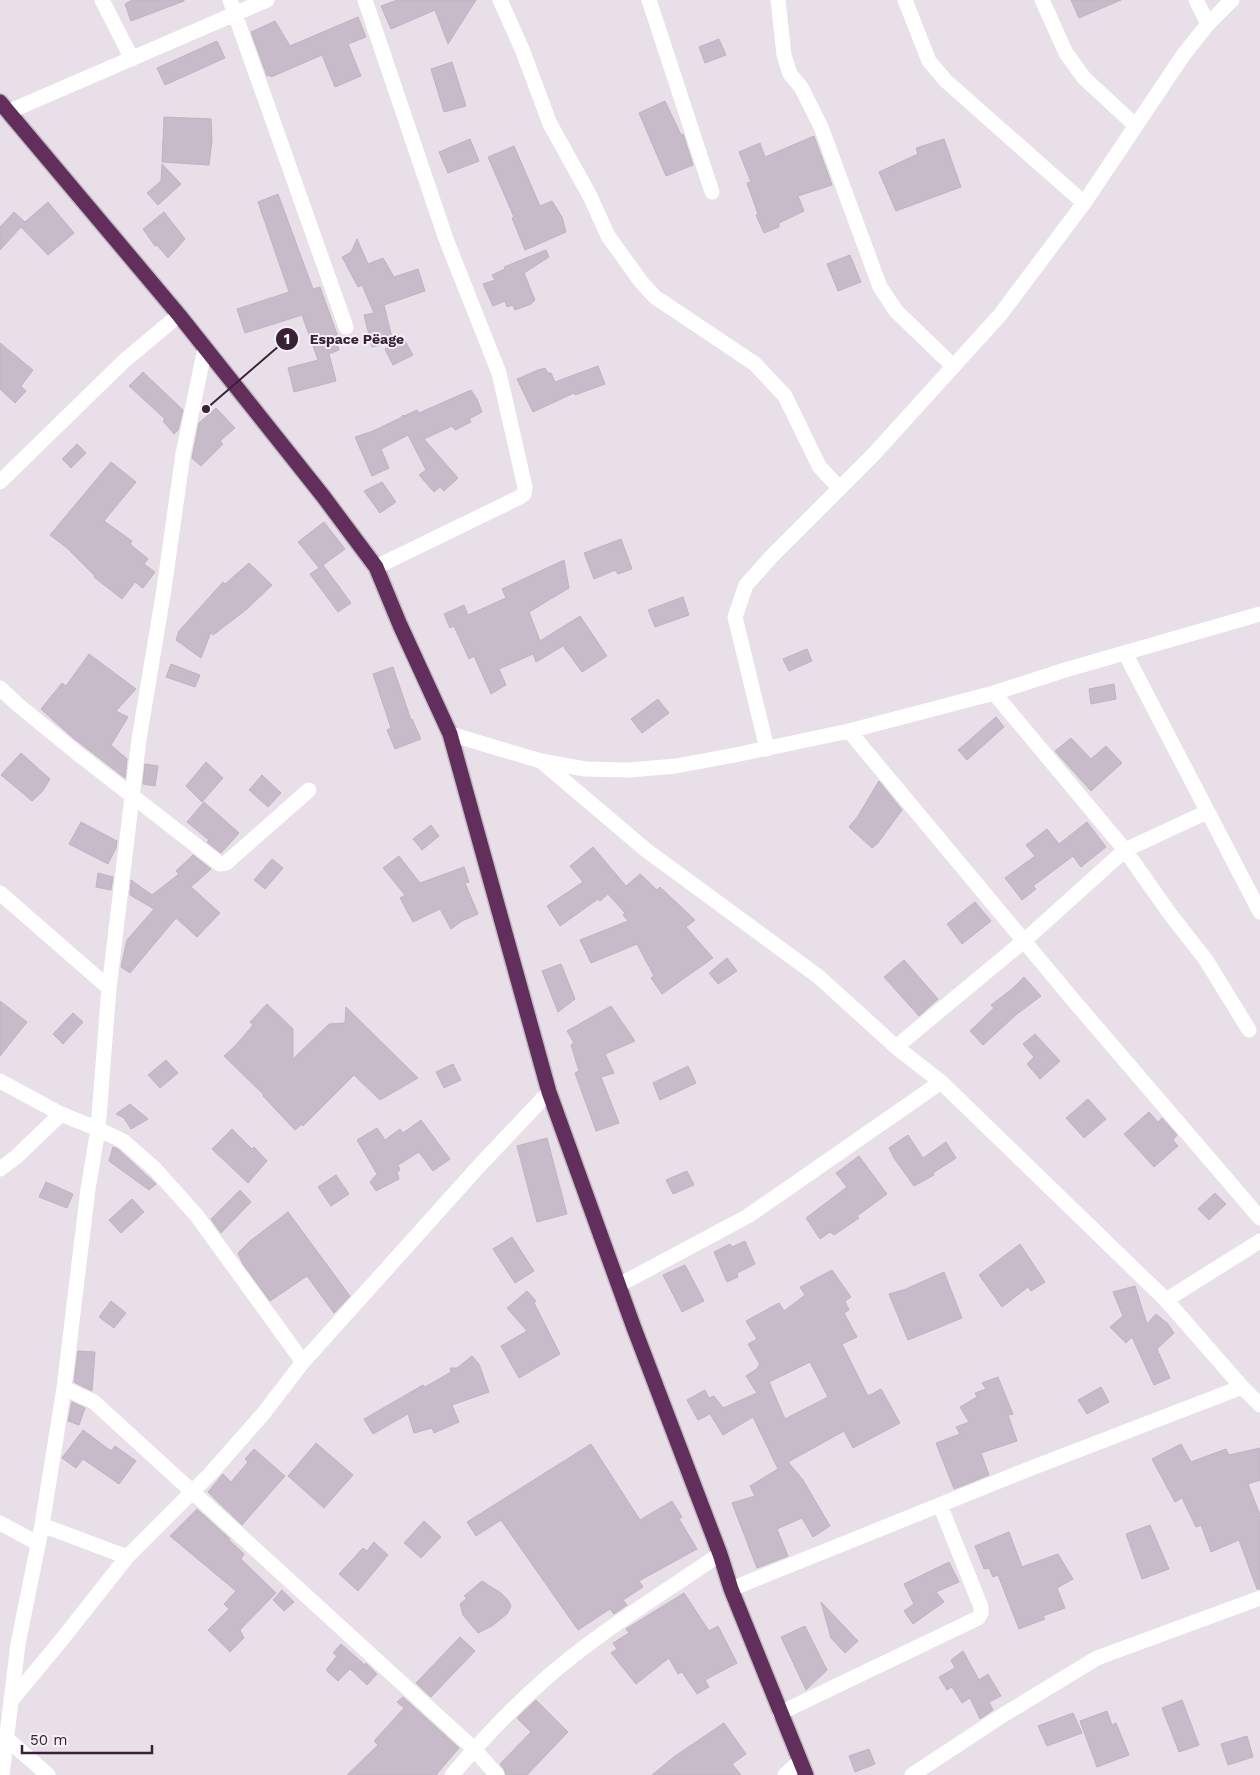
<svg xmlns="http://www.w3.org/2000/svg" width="1260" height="1775" font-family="'Work Sans',sans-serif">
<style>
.building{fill:#c7bbc9;stroke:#c0b2c2;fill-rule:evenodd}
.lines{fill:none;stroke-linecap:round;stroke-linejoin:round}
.highway-casing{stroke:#c3bcc3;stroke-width:18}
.minor{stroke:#fff;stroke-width:15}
.highway{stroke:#622f5d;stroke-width:15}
.leader{fill:none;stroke:#382137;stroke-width:2}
.callout-dot{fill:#382137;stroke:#f5eff6;stroke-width:2}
.mark-label{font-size:15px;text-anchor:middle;font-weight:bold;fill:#fff}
.callout-label{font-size:14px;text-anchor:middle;font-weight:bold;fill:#382137;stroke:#f5eff6;stroke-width:4;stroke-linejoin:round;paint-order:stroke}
</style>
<rect width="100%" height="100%" fill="#e8dfe9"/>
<path class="building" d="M132 0H184V1L131 21 125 4Z
M397 0H476L448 44 435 10 391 29 381 6Z
M1071 0H1121L1079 18Z
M358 17 366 37 348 44 361 76 335 87 322 55 271 77V75L267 76 251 32 275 21 290 46Z
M719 39 726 55 705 63 699 47Z
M217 41 225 58 165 85 157 68Z
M452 62 466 106 444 112 431 69Z
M665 101 681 135 683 134 693 165 666 176 639 113Z
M164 117 211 119 212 140 209 165 162 162Z
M814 136 832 185 798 196 804 211 779 223V227L764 233 756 215 758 214 747 183 751 182 739 152 760 143 765 157Z
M470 139 479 161 448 173 439 152Z
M944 139 961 187 896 211 879 172 918 154 916 148Z
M514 146 540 206 552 201 562 217 566 232 525 250 512 218 514 217 488 157Z
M162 164 181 184 158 205 147 193 161 181Z
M278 194 313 289 320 287 338 337H335L339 350 329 354 336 381 294 392 288 368 318 360 302 315 245 333 237 309 289 292 258 202Z
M48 202 74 233 48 255 21 227 0 250V227L14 212 25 222Z
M164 212 185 239 168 258 157 245 155 246 143 229Z
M357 239 368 264 383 258 394 277 418 269 425 291 384 305 393 342 372 347 364 315 374 313 362 285 358 287 342 257 351 252Z
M546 250 549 257 524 273 535 300 531 304 515 310 513 305 507 307 505 301 493 306 483 284 495 280 492 275 505 269 504 267Z
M850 255 861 282 838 291 827 264Z
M404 339 413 355 393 365 385 349Z
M0 343 33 370 21 386 26 391 15 403 0 389Z
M598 366 605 384 575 395 574 393 533 412 517 379 538 370 545 368 548 373H551L555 382Z
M143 372 183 410 178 430 174 434 163 421 165 419 129 386Z
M471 390 477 399 482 412 469 419 471 422 455 430 452 426 424 439 458 478 444 491 440 487 434 492 419 475 426 470 408 435 381 449 389 468 372 476 355 437 373 431 400 418 403 415 404 416 417 410 419 413Z
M216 408 235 428 220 441 223 444 201 466 192 458 199 423Z
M77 444 86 453 71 468 62 459Z
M111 462 136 482 104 521 132 541 130 544 148 559 144 564 155 572 143 588 135 582 122 599 94 577 95 576 67 548 50 535Z
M382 482 396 502 380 513 364 491Z
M324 522 345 549 323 565 351 603 338 612 310 574 319 568 298 542Z
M621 539 632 569 618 574 615 570 594 579 584 553Z
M564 560 569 588 529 612 540 641 580 616 607 656 582 672 563 646 536 662 533 654 499 669 506 685 491 694 474 656 469 659 454 626 450 628 444 614 464 605 468 615 506 598 502 589Z
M249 563 272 585 247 609 213 635 211 632 201 658 176 640 179 631 223 582 225 584Z
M683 597 689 615 655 627 648 610Z
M807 649 812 661 789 671 783 659Z
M89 654 136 689 116 711 128 717 111 745 127 759 125 778 72 737 41 709 62 683 66 686Z
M171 664 200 675 195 687 166 677Z
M393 667 411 720 412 719 421 739 395 749 387 730 391 728 373 674Z
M1114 684 1116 699 1091 704 1089 689Z
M658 699 669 713 642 733 631 719Z
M996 717 1004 727 967 760 958 750Z
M1071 738 1091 759 1106 746 1122 763 1091 791 1055 751Z
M21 753 50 779 42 792 32 801 1 775Z
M206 762 223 778 202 802 186 786Z
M145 764 158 766 155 786 143 784Z
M262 775 281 793 268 807 249 790Z
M879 781 902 810 878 843 872 848 849 827 858 816Z
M204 802 239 833 221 853 207 842 209 840 187 822Z
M81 822 117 841 116 848 108 864 69 844Z
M1087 822 1106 847 1081 867 1073 856 1033 886 1036 889 1022 900 1005 878 1035 856 1026 845 1047 829 1059 844Z
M431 825 439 836 422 850 413 839Z
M593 847 626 886 640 874 657 890 660 887 695 920 686 927 713 958 662 994 651 978 654 976 637 944 591 963 580 940 628 921 623 915 625 913 608 894 600 901 598 899 560 926 547 906 583 882 570 866Z
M193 855 211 869 191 887 220 913 197 937 176 918 130 973 121 967 127 940 154 909 130 895 131 880 152 895 179 874 176 871Z
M399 856 420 883 464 867 469 882 465 883 478 914 462 921 451 929 440 909 413 922 400 898 405 895 383 868Z
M272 859 283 868 265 889 254 880Z
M98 873 113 877 111 890 96 887Z
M975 902 991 921 962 944 947 924Z
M727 958 737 971 718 984 709 973Z
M904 960 938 999 919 1016 884 977Z
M561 964 575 999 558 1012 542 971Z
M1024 977 1041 996 1017 1014 983 1045 970 1031 994 1008 991 1005 1012 989Z
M0 1001 27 1022 0 1056Z
M267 1004 293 1029V1059L329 1024 345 1023 346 1007 418 1078 380 1100 354 1075 303 1126 302 1124 295 1130 263 1096 264 1095 224 1056 236 1045 253 1025 250 1022Z
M611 1006 635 1041 605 1054 614 1073 601 1077 619 1123 596 1131 575 1073 579 1071 571 1045 574 1043 567 1031Z
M73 1013 83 1022 63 1044 53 1034Z
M1035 1034 1060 1061 1040 1079 1027 1064 1034 1057 1023 1044Z
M166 1060 178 1073 160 1088 148 1075Z
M453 1064 461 1080 444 1088 436 1072Z
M688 1066 696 1083 660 1100 653 1083Z
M1088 1099 1106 1119 1084 1138 1066 1118Z
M130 1104 148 1119 131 1129 124 1118 116 1114Z
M1149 1112 1158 1122 1162 1118 1177 1135 1173 1140 1178 1146 1154 1167 1124 1134Z
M421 1120 450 1159 433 1171 419 1152 398 1165 400 1170 397 1172 399 1179 376 1191 370 1182 377 1174 357 1140 377 1128 385 1140 400 1129 403 1133Z
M232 1129 252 1149 254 1147 267 1161 248 1183 212 1149Z
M908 1135 923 1158 946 1142 956 1158 933 1173 934 1175 914 1186 894 1158 889 1148Z
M547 1138 567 1214 537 1222 517 1146Z
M113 1147 118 1149 156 1184 149 1190 109 1161Z
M859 1156 887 1194 857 1216 859 1218 834 1235 830 1232 820 1239 806 1218 847 1187 836 1173Z
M687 1171 694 1185 673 1194 666 1180Z
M336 1175 349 1194 331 1206 318 1187Z
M46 1182 73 1194 67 1208 39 1197Z
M240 1190 251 1202 221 1233 211 1219Z
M1215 1193 1226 1204 1209 1220 1198 1209Z
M132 1199 144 1212 121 1233 109 1220Z
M288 1212 350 1296 334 1313 307 1276 270 1301 243 1264 238 1253 250 1241Z
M512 1237 534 1271 515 1283 493 1249Z
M745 1241 755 1264 737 1273 738 1277 727 1282 714 1252 730 1244 732 1247Z
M1020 1244 1045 1282 1031 1291 1028 1287 1002 1307 979 1275Z
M685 1265 704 1301 682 1312 663 1275Z
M832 1270 851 1297 845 1301 849 1310 844 1313 857 1337 842 1344 868 1396 881 1389 900 1423 853 1448 844 1431 788 1462 803 1480 830 1526 813 1537 802 1518 777 1529 788 1556 757 1568 732 1503 755 1496 750 1486 778 1469 753 1417 723 1435 710 1414 698 1420 687 1400 705 1390 709 1398 714 1396 723 1408 757 1393 746 1376 758 1368V1366L760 1365 748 1344 757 1339 746 1321 779 1303 784 1311 805 1295 800 1287ZM810 1362 828 1397 785 1419 769 1382Z
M944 1272 962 1318 908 1340 889 1294 906 1289Z
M1135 1286 1147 1324 1156 1314 1168 1324 1174 1333 1157 1349 1170 1378 1154 1385 1132 1337 1126 1343 1110 1327 1123 1316 1113 1292Z
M527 1291 536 1301 534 1303 560 1354 519 1378 501 1346 527 1331 507 1308Z
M111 1301 126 1313 114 1328 99 1317Z
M78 1351 95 1352 92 1391 74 1382Z
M472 1356 479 1364 489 1392 452 1405 459 1422 434 1433 432 1428 414 1433 408 1414 373 1434 364 1419 423 1385 425 1387 451 1372 450 1368H457Z
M998 1377 1013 1414 1008 1415 1017 1441 981 1453 989 1475 954 1489 936 1443 960 1434 956 1427 969 1422 960 1407 977 1397 975 1393 986 1389 982 1383Z
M1101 1387 1109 1402 1087 1414 1078 1400Z
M72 1402 85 1408 79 1425 68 1421Z
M83 1430 111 1451 115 1446 136 1461 119 1484 83 1459 76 1468 62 1458Z
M316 1443 353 1475 324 1508 288 1476Z
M591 1444 640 1520 672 1501 682 1517 679 1519 697 1549 639 1581 643 1587 623 1600 627 1605 614 1614 610 1609 578 1630 501 1520 476 1536 467 1522Z
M1181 1444 1191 1462 1226 1449 1229 1455 1260 1448V1480L1248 1484 1260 1515V1589H1257L1239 1540 1211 1552 1201 1525 1196 1527 1182 1498 1175 1502 1152 1459Z
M254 1449 285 1476 242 1525 208 1492 223 1474 231 1482 248 1462 245 1459Z
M197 1509 230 1539 229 1540 244 1554 241 1559 276 1593 240 1630 244 1638 230 1652 208 1630 229 1609 224 1604 236 1591 170 1536Z
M424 1521 441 1537 421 1558 404 1543Z
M1150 1525 1169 1569 1142 1579 1126 1534Z
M1009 1532 1022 1567 1058 1554 1073 1579 1057 1588 1065 1608 1043 1616 1045 1619 1019 1629 998 1575 993 1577 989 1568 984 1569 975 1546Z
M374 1542 388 1555 358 1591 339 1574 363 1548 367 1551Z
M949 1562 959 1582 936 1592 944 1602 913 1624 904 1611 914 1604 904 1584Z
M482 1581 501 1593 508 1600 511 1606 507 1614 492 1626 478 1633 463 1615 460 1604 467 1598 464 1596Z
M282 1590 294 1602 284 1611 273 1600Z
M684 1593 709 1631 718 1626 737 1663 705 1680 709 1687 697 1694 682 1672 678 1674 669 1658 636 1684 611 1653 617 1649 613 1643 629 1633 626 1629Z
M821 1602 858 1641 845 1653 831 1638Z
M805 1626 827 1670 806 1690 781 1637Z
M460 1637 475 1651 431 1697 416 1683Z
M341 1644 365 1665 366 1663 377 1674 367 1685 350 1669 338 1681 326 1670 337 1656 333 1653Z
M963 1651 979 1680 988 1674 1001 1696 989 1702 993 1710 980 1719 970 1698 962 1703 952 1687 947 1690 939 1677 955 1668 951 1660Z
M403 1697 459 1748 436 1775H347L378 1745 374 1741 404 1708 397 1702Z
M536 1700 568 1732 527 1775H506L504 1769 500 1764 531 1732 517 1718Z
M1182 1700 1199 1745 1179 1752 1162 1708Z
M1107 1711 1112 1725 1116 1723 1129 1755 1097 1767 1080 1721Z
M1073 1713 1082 1733 1047 1746 1038 1726Z
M724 1723 746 1754 732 1764 741 1775H652L675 1756Z
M1247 1736 1253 1757 1228 1765 1221 1744Z
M869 1749 875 1764 855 1772 849 1756Z"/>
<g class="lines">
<g class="highway-casing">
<path id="highway" d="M0 102 179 315 323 496 376 567 400 625 450 734 549 1092 634 1328 720 1554 731 1589 806 1775"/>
</g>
<path class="minor" d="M102 0 132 59
M230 0 346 327
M365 0 446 239 499 373 525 487 524 494 520 497 376 567
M500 0 522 49 550 124 590 196 608 236 642 283 655 297 755 364 785 396 819 466 839 488
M649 0 712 192
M778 0 784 55 790 74 801 87 821 127 880 287 896 311 953 366
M905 0 929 61 946 81 1084 203
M1042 0 1066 53 1084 78 1136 126
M1196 0 1208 24
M8 112 267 0
M0 482 124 361 179 315
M1125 653 1260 912
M0 688 17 704 77 753 220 864 226 863 309 790
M994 693 1125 850 1170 914 1206 960 1249 1030
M849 731 1074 1001 1260 1218
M450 734 541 761 585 769 629 770 676 766 735 755 849 731 994 693 1065 670 1260 614
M767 749 735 617 746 585 772 556 873 455 1000 315 1084 203 1184 54 1208 24 1232 0
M541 761 646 850 819 977 896 1047 941 1082 1166 1300 1242 1387 1260 1405
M0 893 109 988
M896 1047 1025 940 1125 850 1207 812
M0 1081 61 1114 98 1129 123 1141 155 1169 197 1216 303 1362
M0 1169 16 1157 61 1114
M619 1285 748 1216 941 1082
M1166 1300 1260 1241
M64 1388 94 1402 474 1749 497 1775
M0 1523 37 1543
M42 1525 127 1557
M731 1589 1029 1469 1242 1387
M11 1701 63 1638 127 1557 211 1473 263 1414 303 1362 479 1166 549 1092
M780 1713 978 1618 981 1613V1607L940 1505
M6 1738 48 1775
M2 1775 18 1644 42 1525 64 1388 88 1189 98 1129 109 988 139 739 164 589 183 454 205 348
M452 1775C480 1742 511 1709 544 1680 598 1632 661 1595 720 1554
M785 1775 800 1761
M912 1775 1003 1715 1097 1658 1260 1598"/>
<use href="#highway" class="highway"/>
</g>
<path class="leader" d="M206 409L287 339"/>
<g class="callout-dot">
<circle cx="206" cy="409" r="5"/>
<circle cx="287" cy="339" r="12"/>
</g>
<g class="mark-label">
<text x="287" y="344">1</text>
</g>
<g class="callout-label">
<text x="357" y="344">Espace Pëage</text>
</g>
<path d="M22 1745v8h130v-8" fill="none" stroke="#382137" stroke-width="2.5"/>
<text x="30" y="1745" font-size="15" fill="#382137" stroke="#f5eff6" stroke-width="4" paint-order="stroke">50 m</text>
</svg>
